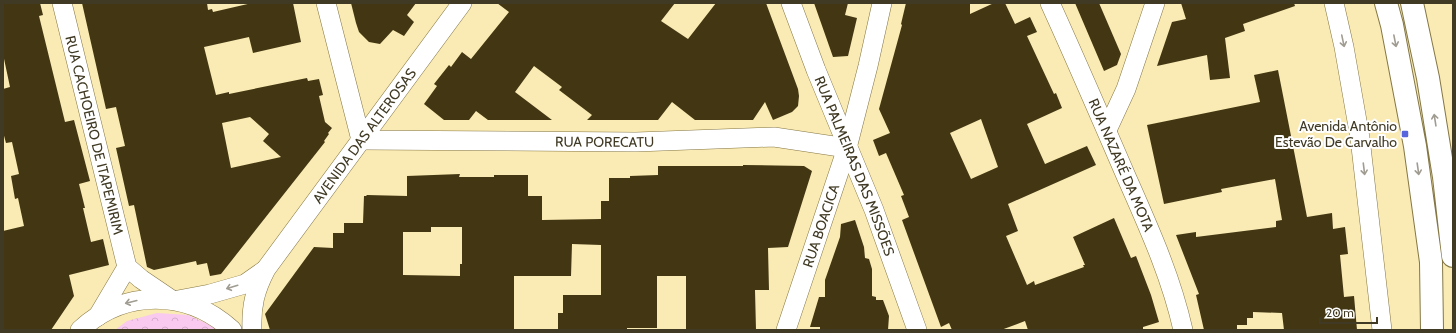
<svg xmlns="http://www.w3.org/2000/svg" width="1456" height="333" font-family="Cabin,sans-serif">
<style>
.park{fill:url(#park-crowns)}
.building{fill:#423712;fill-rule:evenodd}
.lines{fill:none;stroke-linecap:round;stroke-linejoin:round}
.minor-casing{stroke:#857744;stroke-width:20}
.highway-casing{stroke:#857744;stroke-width:24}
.minor{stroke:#fff;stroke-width:19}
.highway{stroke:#fff;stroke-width:22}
.oneway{stroke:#a09c92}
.poi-dot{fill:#5866dd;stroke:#fff;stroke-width:1.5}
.labels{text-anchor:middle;stroke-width:4;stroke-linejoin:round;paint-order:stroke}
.poi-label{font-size:14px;fill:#403a24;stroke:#fff;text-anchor:end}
.street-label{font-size:14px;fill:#403a24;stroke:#fff}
</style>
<defs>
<pattern id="park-crowns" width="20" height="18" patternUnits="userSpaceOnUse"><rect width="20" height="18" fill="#f9c9ef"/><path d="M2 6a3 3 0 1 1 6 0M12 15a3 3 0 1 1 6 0" fill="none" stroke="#d6adcd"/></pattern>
</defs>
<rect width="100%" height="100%" fill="#faeab3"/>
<path class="park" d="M157 313 188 315 215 327 218 330H115L127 321Z"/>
<path class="building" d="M3 3H40L43 15 39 16 65 122 74 120 90 181 79 184 85 208H83L91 242 103 239 109 265 69 275 74 296 51 330H3V231L24 226 18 198 15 199 11 176 19 174 12 142 6 143 3 132V89L10 87 3 54Z
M82 3H207L208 10 212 9 213 12 252 3H293L301 42 253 53 249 37 204 47 216 95 229 92V94L307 78 308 81 319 79 323 95 319 96 325 122 332 128 328 133 329 134 324 141 325 142 221 274 210 276 207 263 197 265 196 261 154 270 147 267 134 205 129 206 116 148 125 146 116 107 106 109ZM250 117 269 134 263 141 281 157 231 168 222 123Z
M351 3H416L407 15 414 22 404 36 393 30 380 44 369 42 359 32 356 23Z
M497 3H675L661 21 688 39 716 3H766L798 89 799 96 798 106 792 112 773 120 765 102 753 120H695L672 102 658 120H587L592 115 559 90 562 87 534 66 515 92 552 120H488L476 111 469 120H444L424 104 437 86 434 84 449 65 451 67 462 52 471 59 509 12Z
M814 3H848L845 15 857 18 848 56 833 57Z
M906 3H970V14L994 3H1005L1015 24 1030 17 1037 32 1027 36 1054 94 1056 93 1062 108 1027 124 1045 164 1087 146 1096 165 1008 204 1018 231 1006 236 1027 285 1034 281 1035 285 1084 267 1083 265H1085L1073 237 1114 218 1131 258 1136 256 1151 295 1159 322 1143 327V330H1028L1025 321 1001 330H952L949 323 941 327 902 220 909 217 901 196 904 195 886 153 879 156 873 140 890 133 879 109 902 25 901 24ZM981 119 998 167 971 179 950 133Z
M1075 3H1099L1121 54 1117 65 1104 71Z
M1181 3H1294L1295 6 1243 24 1245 31 1225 38 1230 78 1210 80 1207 55 1157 66 1172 22 1186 19Z
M1278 70 1307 217 1332 213 1333 229 1345 227 1348 254 1340 255 1344 297 1354 296 1357 330H1284L1282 313 1253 312V318H1247V325H1237V330H1204L1196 295 1199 294 1176 235 1196 232V237L1276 227V221L1282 220 1275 179 1221 189 1222 192 1164 204 1147 125 1260 102 1254 75Z
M743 165 804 166 812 171 788 247 768 248 769 290H755L756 330H686V276H657V328H627V330H558V313H563V295H601V245L572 244 571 276H514V330H270L265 314 314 247 333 248V233H344V223H363L364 196H366L367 195 407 196V176L460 174 459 177H494V175H528V196H542V220L601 219V201H609V178H630V176L658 175V166H743ZM431 227H462V264H460V276L403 275V232H431Z
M855 220 864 247 865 258 869 259 872 269V296L876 297V300H883L889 316 888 330H820V327H810L819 297H825V280L840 237 841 224Z"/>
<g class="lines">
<g class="minor-casing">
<g id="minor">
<path id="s1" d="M62 3 127 267 141 279 172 300"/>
<path id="s2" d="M326 3 361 140 636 142 774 137 847 148"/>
<path id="s3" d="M791 3 816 70 874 210 917 330"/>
<path id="s4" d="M1050 3C1076 60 1101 118 1126 176 1148 226 1171 276 1183 330"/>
<path d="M1334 3 1344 47 1360 138 1382 330"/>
<path d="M1107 130 1126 89 1155 3"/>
<path d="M178 300 210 294 245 284 265 270"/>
<path d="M98 316 127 267"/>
<path d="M80 330C124 289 187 289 232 330"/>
<path id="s5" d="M252 330C251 306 255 290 266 269L462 3"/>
<path id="s6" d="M786 330 847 148 868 66 882 3"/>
</g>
</g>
<g class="highway-casing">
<path id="highway" d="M1386 3 1392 25 1415 146 1431 262 1432 330
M1412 3 1428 78 1444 177 1453 256"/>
</g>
<use href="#minor" class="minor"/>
<use href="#highway" class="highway"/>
</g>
<defs><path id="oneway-shaft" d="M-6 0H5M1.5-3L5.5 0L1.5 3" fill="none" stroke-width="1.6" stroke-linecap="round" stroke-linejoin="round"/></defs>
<g class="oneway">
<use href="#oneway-shaft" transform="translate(1343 41) rotate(78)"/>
<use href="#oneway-shaft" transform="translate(1395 41) rotate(79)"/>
<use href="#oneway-shaft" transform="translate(1435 120) rotate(-99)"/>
<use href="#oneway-shaft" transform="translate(1364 169) rotate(83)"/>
<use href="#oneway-shaft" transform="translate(1418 169) rotate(82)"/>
<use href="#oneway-shaft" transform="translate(232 287) rotate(163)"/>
<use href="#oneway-shaft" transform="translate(131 302) rotate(166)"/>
</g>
<rect class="poi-dot" x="1401" y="130" width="8" height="8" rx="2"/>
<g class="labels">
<g class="poi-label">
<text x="1397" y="131">Avenida Antônio<tspan x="1397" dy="16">Estevão De Carvalho</tspan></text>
</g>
<g class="street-label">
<text dy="5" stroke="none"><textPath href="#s1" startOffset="136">RUA CACHOEIRO DE ITAPEMIRIM</textPath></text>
<text dy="5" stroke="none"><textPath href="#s5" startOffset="229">AVENIDA DAS ALTEROSAS</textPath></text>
<text dy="5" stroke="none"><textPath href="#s2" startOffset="385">RUA PORECATU</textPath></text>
<text dy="5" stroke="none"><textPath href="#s4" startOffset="177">RUA NAZARÉ DA MOTA</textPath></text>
<text dy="5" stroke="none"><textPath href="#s3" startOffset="175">RUA PALMEIRAS DAS MISSÕES</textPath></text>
<text dy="5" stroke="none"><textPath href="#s6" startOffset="110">RUA BOACICA</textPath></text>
</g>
</g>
<rect width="1456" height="333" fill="none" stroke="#403a24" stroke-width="8"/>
<path d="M1320 317v6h57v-6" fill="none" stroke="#403a24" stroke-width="2"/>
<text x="1326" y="317" font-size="12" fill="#403a24" stroke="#ffffff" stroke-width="3" paint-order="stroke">20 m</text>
</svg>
